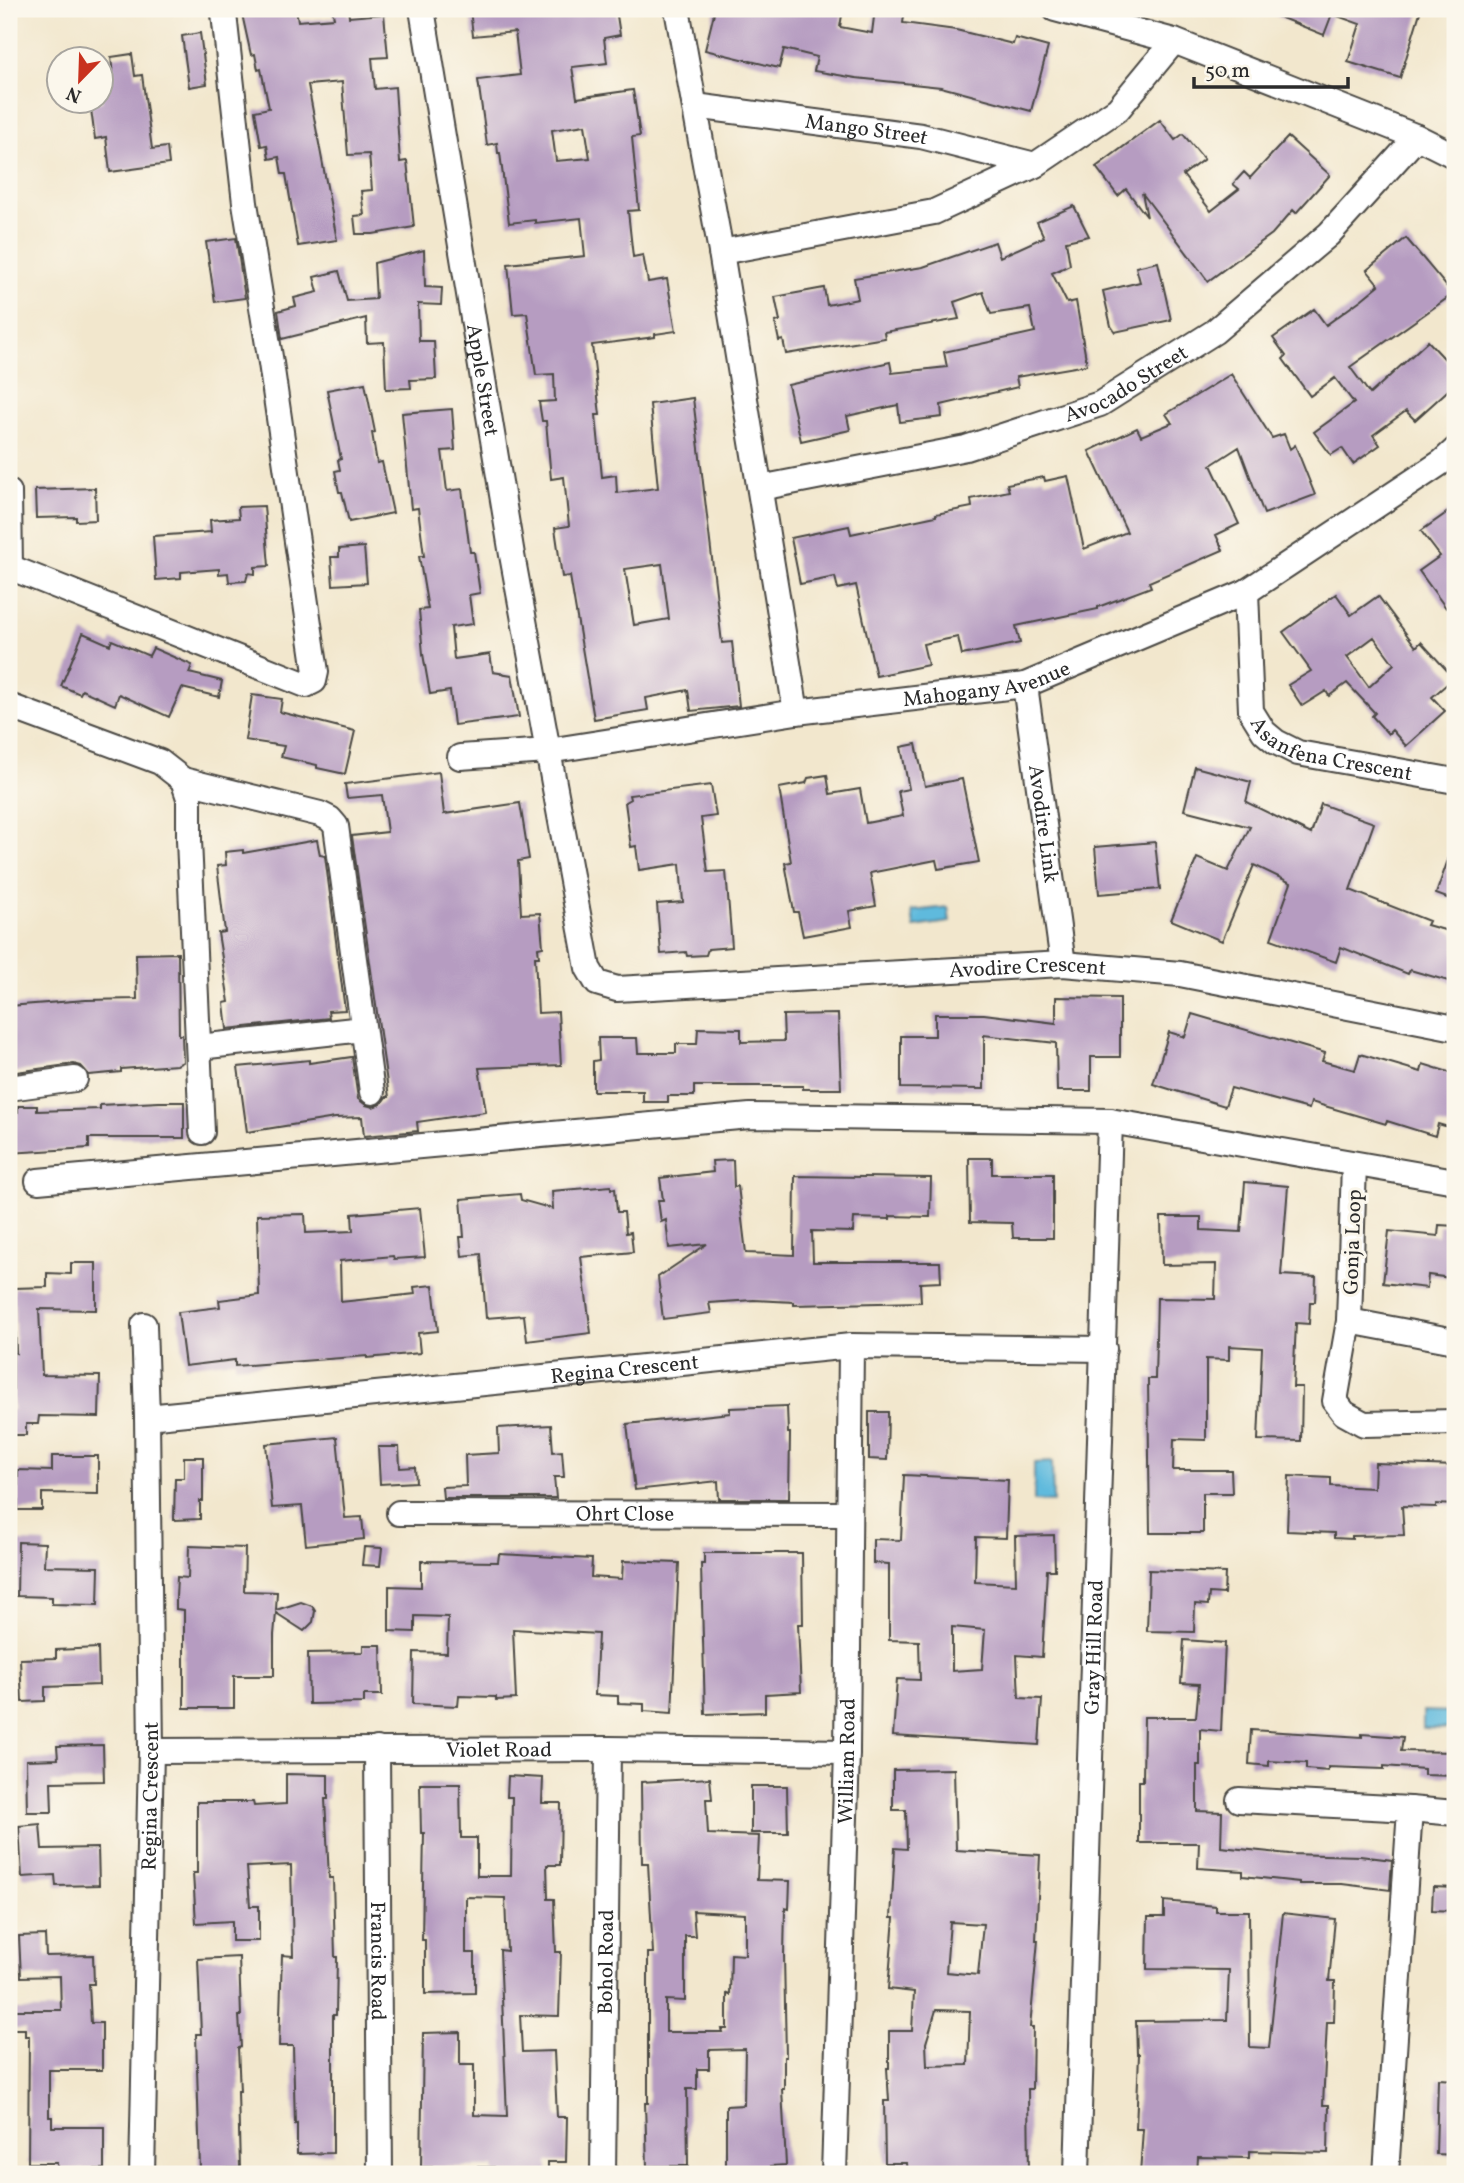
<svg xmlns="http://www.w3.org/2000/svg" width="1464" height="2183" font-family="Vollkorn,serif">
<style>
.water{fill:#5fbadd;stroke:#457284;stroke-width:2}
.building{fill:#b69cc1;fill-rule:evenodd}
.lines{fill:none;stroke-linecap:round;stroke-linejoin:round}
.minor-casing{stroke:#494743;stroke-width:28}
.minor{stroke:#fff;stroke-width:24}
.labels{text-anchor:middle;stroke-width:6;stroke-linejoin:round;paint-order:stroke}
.street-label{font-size:21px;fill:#2b2b2b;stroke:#fbf7ec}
</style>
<rect width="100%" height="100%" fill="#fbf7ec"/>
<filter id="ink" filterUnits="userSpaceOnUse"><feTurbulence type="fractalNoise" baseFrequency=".0143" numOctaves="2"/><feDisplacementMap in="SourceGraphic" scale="14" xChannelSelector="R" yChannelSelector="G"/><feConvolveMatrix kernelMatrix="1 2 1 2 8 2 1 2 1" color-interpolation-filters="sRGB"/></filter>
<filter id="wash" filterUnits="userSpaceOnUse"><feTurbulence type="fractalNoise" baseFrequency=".00686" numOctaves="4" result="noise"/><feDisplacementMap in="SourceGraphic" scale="28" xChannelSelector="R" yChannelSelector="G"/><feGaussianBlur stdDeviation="1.57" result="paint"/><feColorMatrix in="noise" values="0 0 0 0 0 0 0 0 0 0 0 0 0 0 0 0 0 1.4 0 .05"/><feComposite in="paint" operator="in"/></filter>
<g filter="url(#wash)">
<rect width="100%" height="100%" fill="#f2e7cd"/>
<path class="water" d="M948 907 950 922 914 927 912 911Z
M1052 1462 1053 1502 1034 1501V1463Z
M1423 1711 1455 1712V1729L1423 1728Z"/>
<g id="blocks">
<path class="building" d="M268 9H296L298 21 334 18 332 9H348L349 17 384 14 388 57 372 58 375 89 395 87 400 162 407 161 414 227 373 234H356L354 216 364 215 361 191 372 190 369 154 348 155 342 82 308 85 337 240 298 246 286 174H282L279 157 269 159 267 145 261 146 255 111 269 108 261 69 258 70 255 54 251 55 242 14Z
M470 9H616L620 35 604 38 607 63 572 67 577 98 633 90 640 136 632 137 639 210 628 211 633 257 643 255 648 282 667 279 676 331 655 334V337L592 345 600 415H596L602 477 616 475 617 493 658 488 650 404 693 398 722 643 732 642 739 706 691 711 688 690 646 698 648 710 594 719 570 576 562 577 555 528 569 526 564 477 551 479 546 421H542L539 402 555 401 554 374 536 375 527 313 513 314 508 264 585 256 581 218 535 223V220L509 223 500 153H498L497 143 487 145 478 80 520 75 515 32 473 36ZM585 125 590 158 556 161 552 130ZM662 564 669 619 634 625 625 569Z
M715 9H843L840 27 872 33 875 9H905L903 23 956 30 1013 44 1015 38 1048 47 1031 111 941 87 856 78 814 71 817 57 784 49 779 68 705 50Z
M1259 9H1421L1400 78 1348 62 1360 24 1332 14 1324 35Z
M200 33 207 84 189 87 182 36Z
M132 54 135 76 142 75 152 149 167 147 169 164 110 172 106 137 95 139 90 102H102V76L113 75 111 57Z
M1160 120 1175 140 1183 134 1204 159 1183 175 1211 211 1239 189 1233 184 1244 172 1250 178 1288 137 1330 175 1296 213 1293 210 1272 234 1208 281 1142 193 1147 217 1126 189 1118 196 1096 167Z
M1074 206 1089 236 1066 241 1070 265 1052 273 1067 303 1076 301 1087 365 1016 377 1018 387 941 405 942 417 900 422 898 405 847 416 850 430 801 441 788 385 890 362 892 373 947 367 944 352 1035 332 1030 308 991 314 983 292 954 302 959 319 884 332 885 338 786 354 783 340 779 341 775 322 780 321 775 297 824 288 827 305 858 299 854 278 923 267 995 242 1000 257 1044 237 1037 222Z
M236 238 245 298 215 302 206 242Z
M1406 238 1453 294 1350 367 1370 394 1428 341 1455 370V384L1415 420 1406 411 1373 435 1380 445 1353 464 1342 448 1331 455 1314 432 1354 403 1335 378 1310 396 1283 359 1286 356 1273 338 1314 309 1326 325 1362 299 1379 285 1367 270Z
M424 250 425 287 442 288 441 305 418 304 419 341H434L436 379 410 380 411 388 386 389 384 342 367 343 366 318 282 339 278 311 296 306 294 298 318 292 314 277 339 271 347 301 376 299 374 263Z
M1158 262 1171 320 1115 332 1111 326 1103 291 1140 282 1136 267Z
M1231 374 1272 438 1284 434 1290 449 1295 445 1315 495 1264 514 1239 447 1211 465 1239 524 1216 535 1223 550 1149 582 1151 587 1098 607V609L1016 626 1020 643 962 655 958 637 923 644 928 665 876 676 856 585 838 589 835 577 800 584 791 538 849 526 851 534 936 516V514L972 507 971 499 1009 491 1007 484 1044 477 1045 481 1068 476 1084 549 1127 532 1089 451 1137 428 1141 436 1172 423 1166 414Z
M365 383 375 432 372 433 377 463 382 462 393 513 349 522 342 492H339L335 471 340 470 338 460 341 459 327 390Z
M452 409 455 450 442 451 447 491 462 489 470 552H474L480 593 469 595 473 624 451 627 454 659 490 654 493 672 512 675 519 717 454 725 450 691 430 694 423 654 419 610 428 609 419 556H424L418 508 411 509 402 413Z
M95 488 96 520 76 521V517L36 518 35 490Z
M264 506 269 566 255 567V574L248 573 246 581 229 582 228 573 219 574V569L181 572V578L156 580 153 536 211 532 210 520 239 518 238 507Z
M1455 507V602L1446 608 1419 571 1440 556 1421 531Z
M364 547 367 583 333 585 331 557H339V549Z
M1336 594 1351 615 1378 596 1416 647 1421 642 1454 678 1432 697 1445 711 1406 746 1392 730 1388 734 1372 716 1375 713 1347 683 1329 696 1326 691 1302 706 1288 685 1311 671 1283 632ZM1374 637 1394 664 1369 687 1347 657Z
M83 633 110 645 112 640 149 656 153 648 192 665 189 673 222 681 219 697 182 688 169 717 119 694 115 705 82 690 80 694 61 686Z
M252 695 282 699 280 712 355 731 345 774 317 768V765L281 757 284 746 245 740Z
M916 744 925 786 962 779 979 862 938 869 936 860 870 873 876 906 849 911 852 927 803 936 798 912H794L785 863 791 862 779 788 806 783 808 778 827 775 830 794 860 789 866 823 903 816 898 791 909 789 901 747Z
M1195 767 1251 782 1246 802 1311 834 1321 804 1374 823 1350 890 1429 921 1427 925 1455 933V983L1410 970 1408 974 1341 947 1336 962 1271 939 1291 883 1254 865 1222 941 1171 920 1197 858 1228 871 1250 827 1184 810Z
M439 772 444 814 520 803 529 859 518 861 521 914 540 913 543 947 538 948 539 957H535L538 1013 558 1012 561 1065 479 1068 486 1112 417 1122 418 1131 364 1136 362 1117 335 1118 247 1132 238 1067 309 1060V1063L352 1057 358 1099 366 1105 373 1107 381 1104 386 1097H389L352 836 387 832 382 795 347 798 345 784Z
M711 785 716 816 701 818 708 872 726 871 732 947 708 949 706 955 687 956 686 952 661 954 657 904 683 902 680 864 639 870 636 846 631 847 625 802 630 799 629 795Z
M317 840 320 855 325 856 345 1010 328 1011 329 1018 227 1029 224 1003 229 1002 218 933 225 932 217 866 226 865 225 852 243 850V853Z
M1155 842 1160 889 1099 894 1095 847Z
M1453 846 1455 847V901L1436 894Z
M178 953 179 1035H182L183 1062 177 1065 121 1069V1072L89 1075 81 1066 74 1064 9 1073V1006L86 1000 137 999 136 954Z
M1056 997 1120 998V1057H1091V1091H1057L1056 1043 984 1035V1089L901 1088V1036H935V1014H984L1056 1023Z
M838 1014 841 1089H803V1086H694V1096H668V1102H643V1091H593V1061L599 1060 598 1038H637L638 1053H676V1044H697L698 1028 741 1029V1042L784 1041 783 1015Z
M1192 1014 1325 1053 1322 1061 1355 1070 1360 1054 1421 1072 1423 1064 1455 1074V1129L1438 1124 1435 1136 1387 1121 1386 1124 1311 1102 1309 1109 1231 1088 1225 1106 1153 1084 1169 1032 1185 1037Z
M159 1102H184V1138H89V1148L9 1153V1113L18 1112V1106H37V1111L100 1109V1105Z
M969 1158H992V1174H1053V1238H1013L1012 1223 970 1222Z
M733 1160 734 1187 738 1186 746 1253 794 1255 795 1176 931 1178 930 1217 890 1216V1219L854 1218 853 1232 812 1231 813 1262H940L941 1282 920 1283 921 1302 794 1305V1302L754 1300 709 1303 711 1313 663 1319 658 1277 707 1244 669 1248 666 1220 661 1222 658 1200H663L660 1178 713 1172 712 1161Z
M1245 1182 1288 1186 1281 1275 1316 1277 1315 1302H1310L1309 1324 1296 1323 1293 1387H1302L1301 1441 1258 1440 1262 1348 1229 1346V1360L1206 1359V1440L1174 1439 1173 1470H1231L1232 1493H1203V1533H1150L1148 1379H1155L1157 1298 1215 1299 1216 1264 1162 1265 1161 1217H1201V1230L1241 1232Z
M611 1186V1189L615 1188 617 1212H624L626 1233 631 1232 633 1252 581 1257 591 1333 527 1341 524 1315 486 1318 481 1254 462 1256 460 1237H464L461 1199 520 1194 521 1200 553 1209 552 1191Z
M420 1208 425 1257 394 1259 393 1256 340 1261 341 1302 415 1294 414 1287 433 1285 438 1331 418 1333 420 1353 367 1358V1356L235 1366V1360L185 1366 178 1312 220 1307 219 1300 259 1295 257 1215 305 1214 306 1233 353 1231 352 1214Z
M1439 1225 1455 1226 1451 1278 1428 1275 1427 1288 1383 1283 1389 1231 1438 1236Z
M71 1263H96V1310L39 1309 42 1375 100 1376 99 1417 39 1416 38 1424H26V1435H10L9 1410H13V1352L16 1353 14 1288 47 1287V1273L71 1274Z
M787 1406 788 1433H790L789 1499H719L718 1481 635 1490 627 1424 730 1413V1408Z
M869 1412H888L887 1460 869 1459Z
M551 1425 553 1452 562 1451 564 1477H554L556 1498H443L442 1487 466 1486 465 1455 499 1453 498 1428Z
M337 1437 345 1518 362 1517 364 1539 306 1545 302 1506 272 1508 266 1444Z
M378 1447H399L400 1468 415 1467 416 1482 380 1484Z
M52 1456H98V1494L42 1493V1510H18V1470L52 1471Z
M184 1457H203V1501H200V1519L174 1520 175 1478H184Z
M1375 1463 1455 1466V1505L1436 1504V1507L1402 1506 1404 1535 1352 1536V1539L1334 1538V1533L1287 1531 1289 1476 1331 1478V1486L1374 1488Z
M904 1475 1008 1480 1006 1538 976 1537 975 1582 1016 1584 1015 1536 1054 1535 1055 1570H1047L1042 1657 1017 1655 1019 1698 1042 1699 1039 1745 893 1736 897 1679 920 1680 919 1641 889 1640V1564L873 1563V1539L901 1540ZM952 1627 985 1630 982 1669 952 1671Z
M18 1542 45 1543 44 1566 99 1567 98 1605 52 1604V1597L17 1596Z
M189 1546 245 1548 244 1591 277 1592 276 1610 301 1602 312 1606 315 1611 313 1622 304 1631 276 1613 274 1635V1676H234V1708H184V1610L176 1609V1598L177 1577 188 1578Z
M364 1547 382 1548 380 1566 362 1565Z
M704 1553H802L803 1624H798L801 1692 765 1694V1712L705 1714 701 1564H704Z
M499 1554 592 1559 591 1577 622 1579 623 1561 679 1563 672 1713 644 1711V1704L618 1703V1696L595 1695 598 1634 513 1629 516 1699 496 1700V1697L459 1696 458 1706 413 1704 414 1652 447 1653 448 1617 415 1616V1632L389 1631V1586L421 1587V1561L498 1562Z
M1149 1570 1225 1573 1224 1594 1209 1593 1208 1605 1195 1604 1194 1632 1147 1631Z
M1184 1640 1225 1643 1221 1731 1200 1729V1765H1197V1811L1222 1812 1221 1847 1289 1854 1360 1856 1392 1860 1390 1890 1342 1884H1299V1882L1243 1876V1871L1198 1868 1199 1843H1139V1781H1143L1144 1717H1196L1199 1684 1181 1683Z
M363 1645H381L382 1695H364V1703L309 1704 308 1653 363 1652Z
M98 1648 99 1685 45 1687V1701L22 1702 20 1659 56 1658V1650Z
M1251 1730 1362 1737V1734L1403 1737 1401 1751 1455 1752V1776L1424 1775V1769L1384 1766V1769L1328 1767V1771L1306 1769V1763L1269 1761V1766L1249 1764Z
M103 1745 104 1781 51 1782 52 1812H27L26 1760 58 1759 57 1746Z
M954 1769 956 1850 1040 1855 1036 1940H1038L1030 2027H1033L1032 2089H1028L1029 2174H908L907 2163H885L884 2101H889L887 2068H889V2031H912L914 1992 888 1989 894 1918H891L895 1848 907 1849 906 1810H893V1770ZM950 1922 983 1924 978 1975 946 1972ZM936 2010 970 2011 968 2065 927 2066 926 2043Z
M286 1774 328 1775V1799H325L329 1878H333L335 1957H337L336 2015H333V2153L297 2154V2123L295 2124 293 2046H279L282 1955 293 1956 291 1865 247 1867 250 1906H259V1941H232V1921L196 1923 193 1873H197V1802H253L254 1806 286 1804Z
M508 1776 543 1778 542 1803H561L560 1865H547L548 1899H554L556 1952H561L559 2016 520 2015 522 2052 554 2051 557 2117H567L566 2162H548V2174H494V2167H421L423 2033 460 2032V2065H474V2115L507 2116 500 1950 507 1951 505 1898 466 1897V1953H475V1993L425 1994V1940H422L424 1833H421L420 1784H460L461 1838H477V1876H511L512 1797H507Z
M710 1778 712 1799H706L708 1834 759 1836 757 1880 790 1881 789 1909 785 1908 784 1955 786 2057H784V2089H782L786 2165 771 2166 769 2174H726V2106L744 2105 745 2049 709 2050V2069H697V2089H687L688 2166H647L645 2103H648V1953H653L648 1863H642L641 1782ZM693 1911 745 1914V1955L731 1954 730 1995 727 1994V2029H722L723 2032H666V2000L685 2001V1936H695Z
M751 1786H787L788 1833H751Z
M40 1824 42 1849 98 1848 99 1885 56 1886 55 1875 22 1877 19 1826Z
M1433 1887 1455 1888V1911L1432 1910Z
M1164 1901 1216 1906V1911H1249L1250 2047 1269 2048 1283 1913 1335 1919 1329 1981H1335L1334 2022H1327L1323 2105H1329L1328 2153 1249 2151V2158L1198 2157 1197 2174H1140L1143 2129H1136L1139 2054H1137L1136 2021 1227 2020 1229 1970 1147 1969 1148 1917H1164Z
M45 1935 46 1956 93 1955 94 1984H89L91 2023H102V2070H49V2117H52V2127H104V2169H57V2163H28L29 2036H25V2029H9V2010H61L60 1976 21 1977 19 1936Z
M239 1957 241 2016H239L241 2047 238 2048 240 2091H238L240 2168 200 2169 196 2034H201L198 1959Z
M1438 2079 1455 2080V2155L1436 2154Z"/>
</g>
</g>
<g filter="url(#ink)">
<use href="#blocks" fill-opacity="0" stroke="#494743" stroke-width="2"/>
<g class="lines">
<g class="minor-casing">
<g id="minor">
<path id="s1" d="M422 9 512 555 588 968 597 983 617 989 1063 964 1180 974 1455 1028"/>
<path d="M677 9 721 252 796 712"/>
<path d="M1055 9 1174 41 1417 137 1455 156"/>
<path id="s2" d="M695 106 921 136 1035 165"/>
<path d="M721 252 934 212 1035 165 1118 109 1174 41"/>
<path id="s3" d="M760 488 966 448 1100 404 1214 332 1329 234 1417 137"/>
<path d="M9 492 10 568"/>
<path d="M9 567 306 685 314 681 316 672 271 363 245 203 224 14"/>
<path id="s4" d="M1246 592 1251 711 1264 732 1276 742 1298 753 1455 781"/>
<path id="s5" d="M1025 685 1063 964"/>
<path d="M9 706 160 762 183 780 189 798V840L202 1132"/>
<path id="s6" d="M460 757 548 751 796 712 1025 685 1246 592 1442 462 1455 450"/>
<path d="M183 780 320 814 330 819 336 826 372 1092"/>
<path d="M199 1047 363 1029"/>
<path d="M9 1088 75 1079"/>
<path d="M1354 1164 1349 1321 1335 1401 1344 1413 1364 1424 1455 1422"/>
<path d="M38 1181 750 1116 1110 1121 1455 1181"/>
<path d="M1349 1321 1455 1341"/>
<path id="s7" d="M147 1417 851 1346 1104 1349"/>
<path id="s8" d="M399 1513 849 1514"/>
<path id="s9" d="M377 1749 380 2174"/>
<path id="s10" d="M151 1751 608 1749 847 1752"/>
<path d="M1239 1800 1410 1809 1386 2174"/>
<path d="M1410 1809 1455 1813"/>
<path id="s11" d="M142 2174 151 1751 147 1417 144 1325"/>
<path id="s12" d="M603 2174 608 1749"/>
<path id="s13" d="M834 2174 847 1752 851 1346"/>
<path id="s14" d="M1077 2174 1110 1121"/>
</g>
</g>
<use href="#minor" class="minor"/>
</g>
</g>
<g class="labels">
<g class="street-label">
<text dy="7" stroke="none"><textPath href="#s2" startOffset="173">Mango Street</textPath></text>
<text dy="7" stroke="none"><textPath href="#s1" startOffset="376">Apple Street</textPath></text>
<text dy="7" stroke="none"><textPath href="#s3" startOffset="383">Avocado Street</textPath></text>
<text dy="7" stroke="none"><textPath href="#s6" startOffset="532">Mahogany Avenue</textPath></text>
<text dy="7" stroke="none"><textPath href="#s4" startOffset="214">Asanfena Crescent</textPath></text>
<text dy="7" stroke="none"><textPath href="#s5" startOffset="140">Avodire Link</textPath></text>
<text dy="7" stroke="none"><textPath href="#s1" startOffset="1423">Avodire Crescent</textPath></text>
<text transform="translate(1352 1242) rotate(-88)" y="7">Gonja Loop</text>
<text dy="7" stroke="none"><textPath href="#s7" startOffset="480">Regina Crescent</textPath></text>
<text dy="7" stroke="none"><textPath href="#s8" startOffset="226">Ohrt Close</textPath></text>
<text dy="7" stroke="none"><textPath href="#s14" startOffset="527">Gray Hill Road</textPath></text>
<text dy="7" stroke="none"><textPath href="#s10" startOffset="348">Violet Road</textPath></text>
<text dy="7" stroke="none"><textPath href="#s13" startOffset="413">William Road</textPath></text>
<text dy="7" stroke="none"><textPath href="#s11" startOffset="378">Regina Crescent</textPath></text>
<text dy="7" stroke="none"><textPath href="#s9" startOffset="212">Francis Road</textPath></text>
<text dy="7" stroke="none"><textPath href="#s12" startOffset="212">Bohol Road</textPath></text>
</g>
</g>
<rect width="1464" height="2183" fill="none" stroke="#fbf7ec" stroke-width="35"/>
<g transform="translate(80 80) rotate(203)"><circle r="33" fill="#fbf7ec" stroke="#a8a59f" stroke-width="2"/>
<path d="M0-5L12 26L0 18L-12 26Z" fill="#c8321e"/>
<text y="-10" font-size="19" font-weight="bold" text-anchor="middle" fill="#2b2b2b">N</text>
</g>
<path d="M1194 77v10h154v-10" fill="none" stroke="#2b2b2b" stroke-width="3.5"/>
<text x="1205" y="77" font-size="21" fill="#2b2b2b" stroke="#fbf7ec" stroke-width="5" paint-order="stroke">50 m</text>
</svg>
